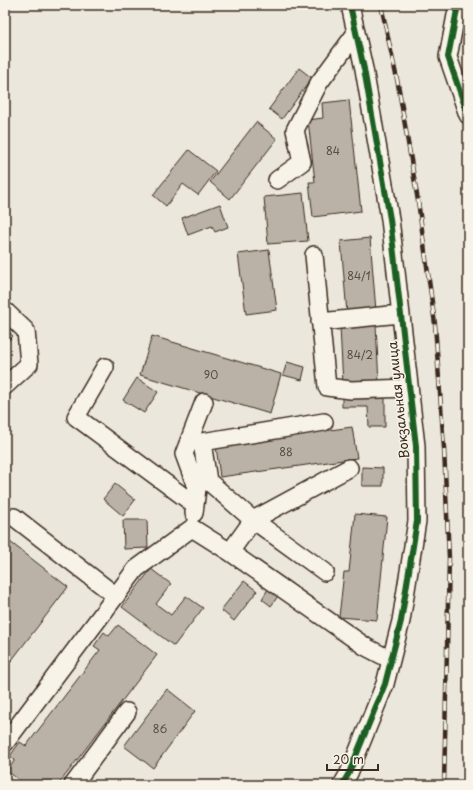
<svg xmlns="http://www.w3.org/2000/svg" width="473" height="790" font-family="'Playpen Sans',sans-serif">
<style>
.building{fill:#bab2a7;stroke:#3b2a1e}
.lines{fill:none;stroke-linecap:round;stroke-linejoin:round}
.minor-casing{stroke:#3b2a1e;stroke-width:20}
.minor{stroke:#f7f3e8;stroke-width:17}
.rail-casing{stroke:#3b2a1e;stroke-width:4.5}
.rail{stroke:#f7f3e8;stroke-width:3;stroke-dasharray:9;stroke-linecap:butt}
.cycleway-casing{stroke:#f7f3e8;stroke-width:8}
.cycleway{stroke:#1b5e20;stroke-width:6}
.labels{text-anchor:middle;stroke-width:3;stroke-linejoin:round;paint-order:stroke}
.number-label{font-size:11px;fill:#5b4c40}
.street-label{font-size:13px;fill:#3b2a1e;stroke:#f7f3e8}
</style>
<rect width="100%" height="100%" fill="#ece7dc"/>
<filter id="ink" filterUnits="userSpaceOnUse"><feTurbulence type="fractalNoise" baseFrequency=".025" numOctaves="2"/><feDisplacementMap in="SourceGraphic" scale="8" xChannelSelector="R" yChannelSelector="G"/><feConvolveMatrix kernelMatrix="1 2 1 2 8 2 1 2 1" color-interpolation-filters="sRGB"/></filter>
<g filter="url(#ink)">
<path class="building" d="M299 68 312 78 282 119 269 109Z
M349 100 361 211 313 217 309 182H315L308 120 323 118 322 103Z
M256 122 277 139 230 199 210 182Z
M189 150 216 171 198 195 183 184 166 206 153 195Z
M303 193 308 241 268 244 264 197Z
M220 204 228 227 215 232 212 226 188 235 182 218Z
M370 238 376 311 347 314 341 241Z
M269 250 277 310 246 314 238 254Z
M376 325 379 384 343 385 340 327Z
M5 328 13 336 5 344Z
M152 336 281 374 270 414 140 375Z
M287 362 305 367 302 380 283 375Z
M137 378 158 392 144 413 123 400Z
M342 397H385V427H369L368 407H342Z
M352 427 357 458 220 477 216 446Z
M362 467 383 468V486H362Z
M115 484 135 500 123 516 103 499Z
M355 514 387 517 377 620 339 617 344 572H349Z
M123 520H147L148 548 124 549Z
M5 538 68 587 5 669Z
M151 569 171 584 156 604 171 615 186 596 203 608 174 646 122 607Z
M244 581 257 591 234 621 221 610Z
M268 589 278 596 271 606 262 599Z
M118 625 157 655 58 785H26L7 771 15 760 10 756 20 742 26 746 100 650 94 646 104 632 109 636Z
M167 689 195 711 153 768 124 746Z"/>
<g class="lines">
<g class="minor-casing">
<path id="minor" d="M456 5 457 10 448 57 468 115
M277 180 302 162 295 130 319 83 356 33
M314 255 327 387 351 390 409 388
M5 311 26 331 29 364 5 386
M320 322 400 314
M105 367 76 417 195 505
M324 422 202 442 208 481 253 520 325 572
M194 513 197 489 184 454 204 402
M14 517 116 596
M230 552 253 520 349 468
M5 743 136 569 192 528 230 552 366 647 391 660
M73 785 127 712
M342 785 349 773 385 684 401 621 417 521 416 446 390 219 364 69 350 5"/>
</g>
<use href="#minor" class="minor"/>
<g class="rail-casing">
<path id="rail" d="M381 5 398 84 418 201 435 324 444 448 449 558 444 785"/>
</g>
<use href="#rail" class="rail"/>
<g class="cycleway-casing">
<path id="cycleway" d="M456 5 457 10 448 57 468 115
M342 785 349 773 385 684 401 621 417 521 416 446 390 219 364 69 350 5"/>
</g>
<use href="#cycleway" class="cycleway"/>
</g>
</g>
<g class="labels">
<g class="number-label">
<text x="333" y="155">84</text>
<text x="359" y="280">84/1</text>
<text x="360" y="359">84/2</text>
<text x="211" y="379">90</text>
<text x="286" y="456">88</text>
<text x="160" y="733">86</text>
</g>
<g class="street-label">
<text transform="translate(398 400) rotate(-96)" y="5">Вокзальная улица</text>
</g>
</g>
<rect width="473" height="790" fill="none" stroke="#f7f3e8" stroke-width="20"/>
<rect x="10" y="10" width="453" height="770" fill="none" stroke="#3b2a1e" stroke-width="1.5" filter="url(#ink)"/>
<path d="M327 764v6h51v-6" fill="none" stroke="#3b2a1e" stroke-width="2"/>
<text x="333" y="764" font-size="12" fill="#3b2a1e" stroke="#f7f3e8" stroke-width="3" paint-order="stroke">20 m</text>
</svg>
